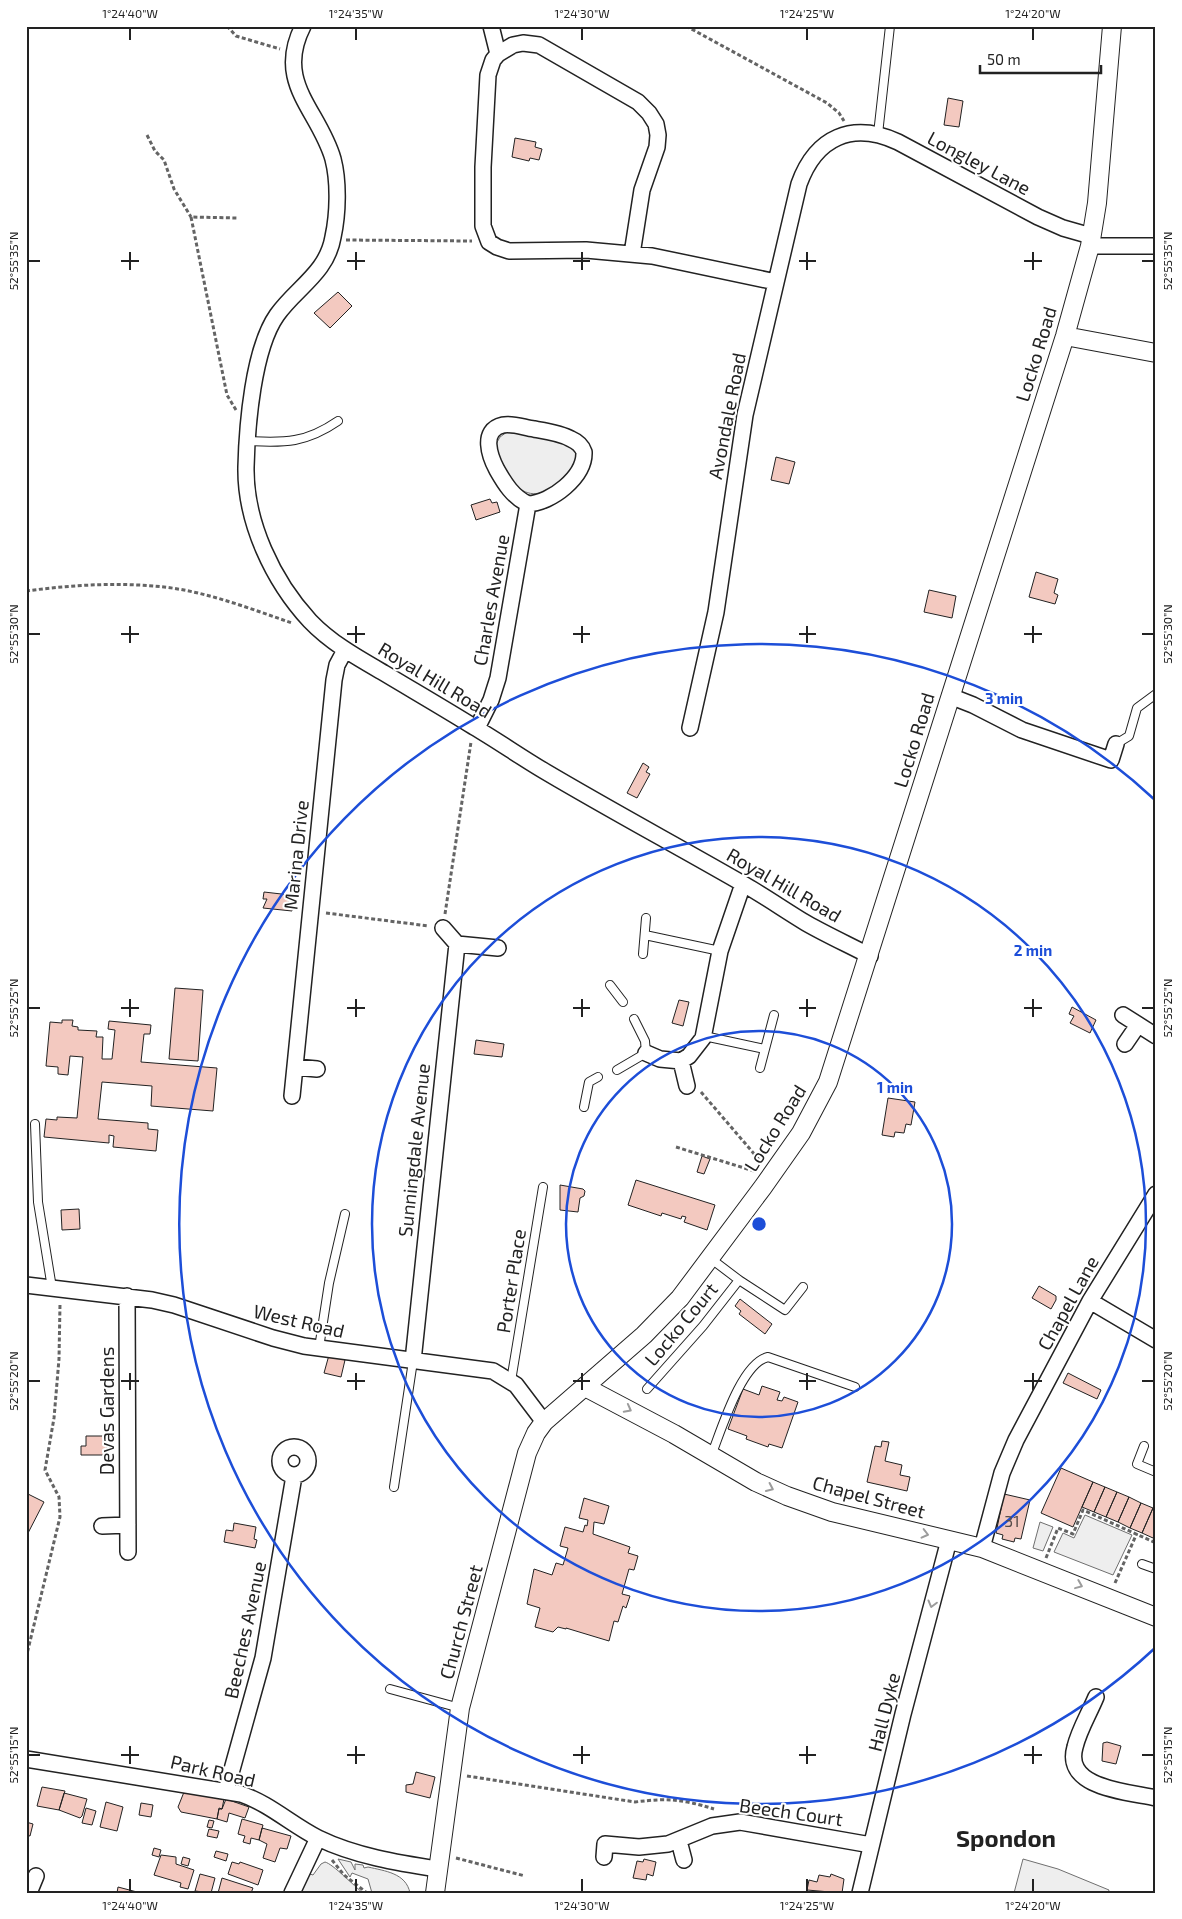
<svg xmlns="http://www.w3.org/2000/svg" width="1182" height="1919" font-family="'Exo 2',sans-serif">
<style>
.green{fill:#eee;stroke:#6f6f6f}
.building{fill:#f3c9c0;stroke:#222}
.lines{fill:none;stroke-linecap:round;stroke-linejoin:round}
.service-casing{stroke:#222;stroke-width:10}
.minor-casing{stroke:#222;stroke-width:18}
.tertiary-casing{stroke:#222;stroke-width:20}
.path{stroke:#646464;stroke-width:3;stroke-dasharray:4 2.5;stroke-linecap:butt}
.service{stroke:#fff;stroke-width:8}
.minor{stroke:#fff;stroke-width:15}
.tertiary{stroke:#fff;stroke-width:18}
.oneway{stroke:#9c9c9c}
.ticks{fill:none;stroke:#222;stroke-width:2}
.ring{fill:none;stroke:#1d4ed8;stroke-width:2.5}
.labels{text-anchor:middle;stroke-width:4;stroke-linejoin:round;paint-order:stroke}
.number-label{font-size:16px;fill:#564c4a}
.street-label{font-size:19px;fill:#222;stroke:#fff}
.district-label{font-size:24px;font-weight:bold;fill:#222;stroke:#fff}
.centre{fill:#1d4ed8;stroke:#fff;stroke-width:2.5}
.ring-label{font-size:15px;text-anchor:middle;font-weight:bold;fill:#1d4ed8;stroke:#fff;stroke-width:4;stroke-linejoin:round;paint-order:stroke}
.neatline{fill:none;stroke:#222;stroke-width:2}
.ticks-label{font-size:12px;text-anchor:middle;fill:#222}
</style>
<rect width="100%" height="100%" fill="#fff"/>
<path class="green" d="M507 432 559 440 575 447 578 459C543 510 514 504 495 446L500 437Z
M1085 1515 1132 1535 1113 1575 1054 1552 1063 1533 1074 1538Z
M1040 1522 1053 1527 1043 1551 1033 1548Z
M338 1859 351 1862 355 1870V1864L363 1865 364 1868 368 1867C385 1871 406 1873 410 1893H372L368 1879 352 1873 350 1877Z
M1023 1859 1058 1869 1109 1890 1108 1893H1014Z
M325 1862C333 1864 354 1886 363 1893H299L310 1874 313 1875 321 1864Z"/>
<path class="building" d="M948 98 963 101 959 127 944 125Z
M515 138 536 142 535 147 542 149 539 160 530 158 529 161 512 157Z
M338 292 352 306 330 328 314 313Z
M776 457 795 462 789 484 771 480Z
M490 499 492 503 497 502 500 512 476 520 471 505Z
M1036 572 1058 579 1054 593 1058 595 1055 604 1029 597Z
M929 590 956 596 952 618 924 612Z
M643 763 649 767 646 772 650 774 637 798 627 793Z
M264 892 290 895 289 904H292V911L263 908 267 899H263Z
M175 988 203 990 198 1061 169 1059Z
M679 1000 689 1002 683 1026 672 1023Z
M1072 1007 1096 1020 1090 1033 1070 1023 1074 1016 1069 1014Z
M62 1020H73L72 1026 78 1027V1030L97 1031 96 1037H103L102 1059H112L115 1030 108 1029 109 1021 151 1025 150 1034H144L141 1062 217 1068 213 1111 151 1106 152 1086 102 1082 98 1119 148 1123V1129L158 1130 156 1151 113 1147 114 1136 109 1135V1143L44 1137 46 1119 57 1120V1117L77 1118 83 1057 70 1056 68 1075 58 1074V1067L46 1066 50 1022 62 1023Z
M476 1040 504 1044 502 1057 474 1054Z
M888 1098 915 1102 911 1125 906 1124 904 1133 895 1132 894 1137 882 1135Z
M702 1156 710 1159 704 1174 697 1172Z
M636 1180 715 1205 707 1230 684 1222 686 1217 682 1216 681 1219 662 1213 661 1216 628 1205Z
M560 1185 583 1189 585 1191 584 1196 580 1198 578 1212 560 1210Z
M79 1209 80 1229 62 1230 61 1210Z
M1039 1286 1056 1296V1300L1051 1309 1032 1298Z
M740 1299 772 1324 765 1334 739 1314 741 1311 735 1306Z
M329 1355 345 1360 341 1377 324 1373Z
M1068 1373 1101 1390 1097 1399 1063 1383Z
M762 1386 780 1392 777 1400 782 1401 784 1397 798 1402 782 1448 769 1444 768 1447 746 1439 747 1436 728 1429 743 1389 759 1395Z
M86 1436H107V1455H81V1446H86Z
M882 1441 889 1442 885 1461 902 1465 900 1475 910 1477 907 1491 867 1482 875 1446 881 1447Z
M1061 1468 1093 1482 1073 1527 1041 1513Z
M1093 1482 1105 1487 1094 1512 1082 1507Z
M1105 1487 1117 1492 1106 1517 1094 1512Z
M1117 1492 1129 1497 1118 1522 1106 1517Z
M26 1493 44 1502 26 1537Z
M1004 1494 1030 1500 1021 1539 1015 1538 1014 1542 1002 1539 1003 1535 996 1533Z
M1129 1497 1141 1503 1130 1528 1118 1522Z
M584 1498 609 1506 604 1524 594 1522 593 1534 630 1547 628 1553 638 1556 634 1570 629 1569 622 1594 630 1596 626 1608 623 1606 618 1622 614 1621 609 1641 566 1628V1629L558 1627 553 1632 535 1627 540 1608 527 1604 534 1569 552 1575 556 1563 563 1565 568 1548 560 1546 565 1527 583 1532 585 1525 587 1526 588 1520 579 1518Z
M1141 1503 1153 1508 1142 1533 1130 1528Z
M1153 1508 1156 1509V1533L1153 1538 1142 1533Z
M234 1523 256 1527 254 1539 257 1540 255 1548 224 1542 226 1530 233 1531Z
M1107 1742 1121 1746 1116 1764 1102 1761 1103 1743Z
M416 1772 435 1777 430 1798 406 1792V1785L413 1784Z
M42 1787 65 1791 59 1810 37 1806Z
M184 1792 224 1799 222 1809 219 1808 217 1819 181 1812 178 1807Z
M64 1793 87 1799 82 1816 80 1818 59 1810Z
M226 1799 249 1807 245 1818 229 1813 227 1822 217 1819 219 1809H222Z
M106 1802 123 1807 117 1831 100 1827Z
M141 1803 153 1805 151 1817 139 1815Z
M86 1808 96 1811 92 1825 82 1823Z
M242 1819 263 1825 259 1840 251 1838 250 1844 243 1842 245 1836 238 1834Z
M209 1820 214 1821 212 1828 207 1827Z
M26 1822 33 1824 30 1836 26 1835Z
M262 1828 291 1836 287 1849 280 1848 275 1862 263 1858 267 1844 259 1840Z
M209 1829 219 1831 217 1838 207 1836Z
M154 1848 161 1850 159 1857 152 1855Z
M216 1851 228 1854 226 1861 214 1857Z
M161 1855 176 1857V1864L194 1870 188 1889 180 1887 181 1883 154 1875Z
M183 1857 190 1859 188 1866 181 1864Z
M644 1859 656 1862 653 1876 647 1874 646 1880 633 1878 637 1861 643 1862Z
M232 1862 239 1864 240 1862 263 1870 258 1885 228 1874Z
M200 1874 215 1878 211 1893 195 1891Z
M831 1874 844 1879 842 1893 807 1890 809 1880 817 1882 819 1875 830 1877Z
M222 1878 253 1888 251 1893H218Z
M118 1887 137 1892 117 1893Z"/>
<g class="lines">
<g class="service-casing">
<path id="service" d="M878 134 890 26
M248 441C285 443 306 443 338 421
M1116 744 1129 736 1137 708 1156 694
M645 935 720 951
M643 954 646 918
M610 985 623 1002
M704 1036 765 1049
M760 1068 774 1015
M617 1070 646 1053 645 1041 634 1019
M584 1107 589 1082 598 1077
M35 1124 38 1202 52 1288
M710 1258 739 1280 785 1310 803 1287
M319 1348 329 1283 345 1214
M511 1381 543 1187
M647 1389 703 1326 739 1280
M1144 1446 1137 1464 1156 1472
M711 1456C721 1431 741 1363 768 1357L855 1387
M394 1487 413 1361
M1142 1564 1156 1569
M390 1689 460 1708"/>
</g>
<g class="minor-casing">
<path id="minor" d="M303 26C274 83 319 110 333 159 339 182 338 214 333 237 327 273 296 288 277 315 253 349 247 426 246 467 245 522 273 581 310 621 331 643 358 658 384 673 414 691 445 709 474 727 498 741 522 758 546 772 612 811 679 847 745 885 766 897 786 911 806 923 827 935 849 945 870 956
M491 26 498 54
M1090 246H1156
M632 254 642 190 657 147 658 135 656 124 649 113 638 102 539 45 523 43 513 45 498 54 493 60 488 75 483 167V226L489 242 497 247 509 251 586 250 652 256 776 282
M950 696 973 705 1022 730 1111 760 1116 744
M477 728 491 700 498 678 528 504C513 497 505 484 497 470 490 457 480 430 503 425 513 423 525 428 534 429 546 431 561 433 571 439 578 442 582 446 584 452 585 477 551 503 528 504
M690 728 716 612 745 415 799 184C816 137 852 121 898 142L1038 217 1063 228 1091 236
M443 928 457 944
M1123 1015 1156 1036
M1125 1044 1138 1025
M646 1053 660 1059 681 1061 689 1056 703 1038 720 951 743 884
M681 1061 687 1086
M295 1067 317 1069
M292 1096 334 680 337 665 345 650
M26 1285 152 1300 174 1305 273 1338 304 1346 493 1371 516 1385 544 1422
M127 1296 128 1552
M1090 1301 1156 1340
M413 1361 457 944 498 948
M280 1461a14 14 0 1 1 28 0a14 14 0 1 1-28 0Z
M102 1526 128 1525
M982 1548 1002 1473 1016 1440 1090 1301 1156 1194
M1096 1697C1089 1714 1079 1730 1075 1747 1063 1789 1130 1792 1156 1798
M26 1759 241 1794C270 1804 292 1825 318 1838 355 1856 398 1863 438 1869
M226 1791 263 1658 294 1476
M679 1841 684 1860
M604 1857 605 1844 639 1847 668 1844 712 1826 740 1822 871 1845
M29 1893 36 1876
M292 1893 318 1838
M860 1893 903 1714 949 1540"/>
</g>
<g class="tertiary-casing">
<path id="tertiary" d="M1065 336 1156 353
M585 1387 674 1434 756 1482 787 1496 832 1512 982 1548 1156 1617
M435 1893 460 1708 527 1453 536 1433 544 1422 644 1335 680 1298 763 1187 801 1133 828 1082 1065 336 1090 246 1097 203 1112 26"/>
</g>
<path class="path" d="M227 26 236 36 280 49
M686 26 827 103 839 113 844 121
M147 135 155 151 164 160 174 189 191 217
M346 240 472 241
M236 410 227 395 191 217 238 218
M26 591C71 585 118 582 164 587 208 592 251 609 292 623
M326 913 429 926
M445 914 471 742
M701 1092 762 1163
M676 1147 754 1171
M1046 1558 1058 1528 1073 1534 1083 1510 1156 1543
M1115 1583 1137 1533
M26 1658 60 1517 59 1497 45 1470 54 1418 59 1359 60 1304
M467 1776 635 1802C668 1798 682 1799 714 1809
M456 1858 525 1876
M332 1860 344 1875 367 1893"/>
<use href="#service" class="service"/>
<use href="#minor" class="minor"/>
<use href="#tertiary" class="tertiary"/>
</g>
<defs><path id="oneway-chevron" d="M-2-3.5L2.5 0L-2 3.5" fill="none" stroke-width="1.6" stroke-linecap="round" stroke-linejoin="round" transform="scale(1.25)"/></defs>
<g class="oneway">
<use href="#oneway-chevron" transform="translate(628 1409) rotate(28)"/>
<use href="#oneway-chevron" transform="translate(770 1488) rotate(25)"/>
<use href="#oneway-chevron" transform="translate(925 1534) rotate(14)"/>
<use href="#oneway-chevron" transform="translate(1079 1585) rotate(22)"/>
<use href="#oneway-chevron" transform="translate(932 1604) rotate(105)"/>
</g>
<path class="ticks" d="M130 28V40M356 28V40M582 28V40M807 28V40M1033 28V40M130 252V270M356 252V270M582 252V270M807 252V270M1033 252V270M28 261H40M121 261H139M347 261H365M573 261H590M799 261H816M1024 261H1042M1142 261H1154M130 626V643M356 626V643M582 626V643M807 626V643M1033 626V643M28 634H40M121 634H139M347 634H365M573 634H590M799 634H816M1024 634H1042M1142 634H1154M130 999V1017M356 999V1017M582 999V1017M807 999V1017M1033 999V1017M28 1008H40M121 1008H139M347 1008H365M573 1008H590M799 1008H816M1024 1008H1042M1142 1008H1154M130 1373V1390M356 1373V1390M582 1373V1390M807 1373V1390M1033 1373V1390M28 1381H40M121 1381H139M347 1381H365M573 1381H590M799 1381H816M1024 1381H1042M1142 1381H1154M130 1746V1764M356 1746V1764M582 1746V1764M807 1746V1764M1033 1746V1764M28 1755H40M121 1755H139M347 1755H365M573 1755H590M799 1755H816M1024 1755H1042M1142 1755H1154M130 1879V1892M356 1879V1892M582 1879V1892M807 1879V1892M1033 1879V1892"/>
<g class="ring">
<circle cx="759" cy="1224" r="193"/>
<circle cx="759" cy="1224" r="387"/>
<path d="M1155 1648A580 580 0 1 1 1155 800"/>
</g>
<g class="labels">
<g class="number-label">
<text x="1012" y="1527">31</text>
</g>
<g class="street-label">
<text transform="translate(979 163) rotate(28)" y="7">Longley Lane</text>
<text transform="translate(1036 354) rotate(-73)" y="7">Locko Road</text>
<text transform="translate(727 416) rotate(-79)" y="7">Avondale Road</text>
<text transform="translate(491 600) rotate(-80)" y="7">Charles Avenue</text>
<text transform="translate(435 680) rotate(31)" y="7">Royal Hill Road</text>
<text transform="translate(914 740) rotate(-73)" y="7">Locko Road</text>
<text transform="translate(296 855) rotate(-84)" y="7">Marina Drive</text>
<text transform="translate(784 885) rotate(30)" y="7">Royal Hill Road</text>
<text transform="translate(775 1128) rotate(-58)" y="7">Locko Road</text>
<text transform="translate(414 1150) rotate(-84)" y="7">Sunningdale Avenue</text>
<text transform="translate(511 1281) rotate(-81)" y="7">Porter Place</text>
<text transform="translate(1068 1303) rotate(-61)" y="7">Chapel Lane</text>
<text transform="translate(299 1321) rotate(13)" y="7">West Road</text>
<text transform="translate(681 1324) rotate(-50)" y="7">Locko Court</text>
<text transform="translate(107 1411) rotate(-90)" y="7">Devas Gardens</text>
<text transform="translate(869 1497) rotate(15)" y="7">Chapel Street</text>
<text transform="translate(461 1622) rotate(-75)" y="7">Church Street</text>
<text transform="translate(245 1630) rotate(-78)" y="7">Beeches Avenue</text>
<text transform="translate(884 1712) rotate(-76)" y="7">Hall Dyke</text>
<text transform="translate(213 1771) rotate(13)" y="7">Park Road</text>
<text transform="translate(791 1812) rotate(8)" y="7">Beech Court</text>
</g>
<g class="district-label">
<text x="1006" y="1847">Spondon</text>
</g>
</g>
<circle cx="759" cy="1224" r="8" class="centre"/>
<g class="ring-label">
<text x="1004" y="704">3 min</text>
<text x="1033" y="956">2 min</text>
<text x="895" y="1093">1 min</text>
</g>
<rect width="1182" height="1919" fill="none" stroke="#ffffff" stroke-width="55"/>
<path d="M980 65v8h121v-8" fill="none" stroke="#222222" stroke-width="2.5"/>
<text x="987" y="65" font-size="15" fill="#222222" stroke="#ffffff" stroke-width="4" paint-order="stroke">50 m</text>
<rect x="28" y="28" width="1126" height="1864" class="neatline"/>
<g class="ticks-label">
<text x="130" y="18">1°24'40"W</text>
<text x="356" y="18">1°24'35"W</text>
<text x="582" y="18">1°24'30"W</text>
<text x="807" y="18">1°24'25"W</text>
<text x="1033" y="18">1°24'20"W</text>
<text transform="translate(14 261) rotate(-90)" y="4">52°55'35"N</text>
<text transform="translate(1168 261) rotate(-90)" y="4">52°55'35"N</text>
<text transform="translate(14 634) rotate(-90)" y="4">52°55'30"N</text>
<text transform="translate(1168 634) rotate(-90)" y="4">52°55'30"N</text>
<text transform="translate(14 1008) rotate(-90)" y="4">52°55'25"N</text>
<text transform="translate(1168 1008) rotate(-90)" y="4">52°55'25"N</text>
<text transform="translate(14 1381) rotate(-90)" y="4">52°55'20"N</text>
<text transform="translate(1168 1381) rotate(-90)" y="4">52°55'20"N</text>
<text transform="translate(14 1755) rotate(-90)" y="4">52°55'15"N</text>
<text transform="translate(1168 1755) rotate(-90)" y="4">52°55'15"N</text>
<text x="130" y="1910">1°24'40"W</text>
<text x="356" y="1910">1°24'35"W</text>
<text x="582" y="1910">1°24'30"W</text>
<text x="807" y="1910">1°24'25"W</text>
<text x="1033" y="1910">1°24'20"W</text>
</g>
</svg>
